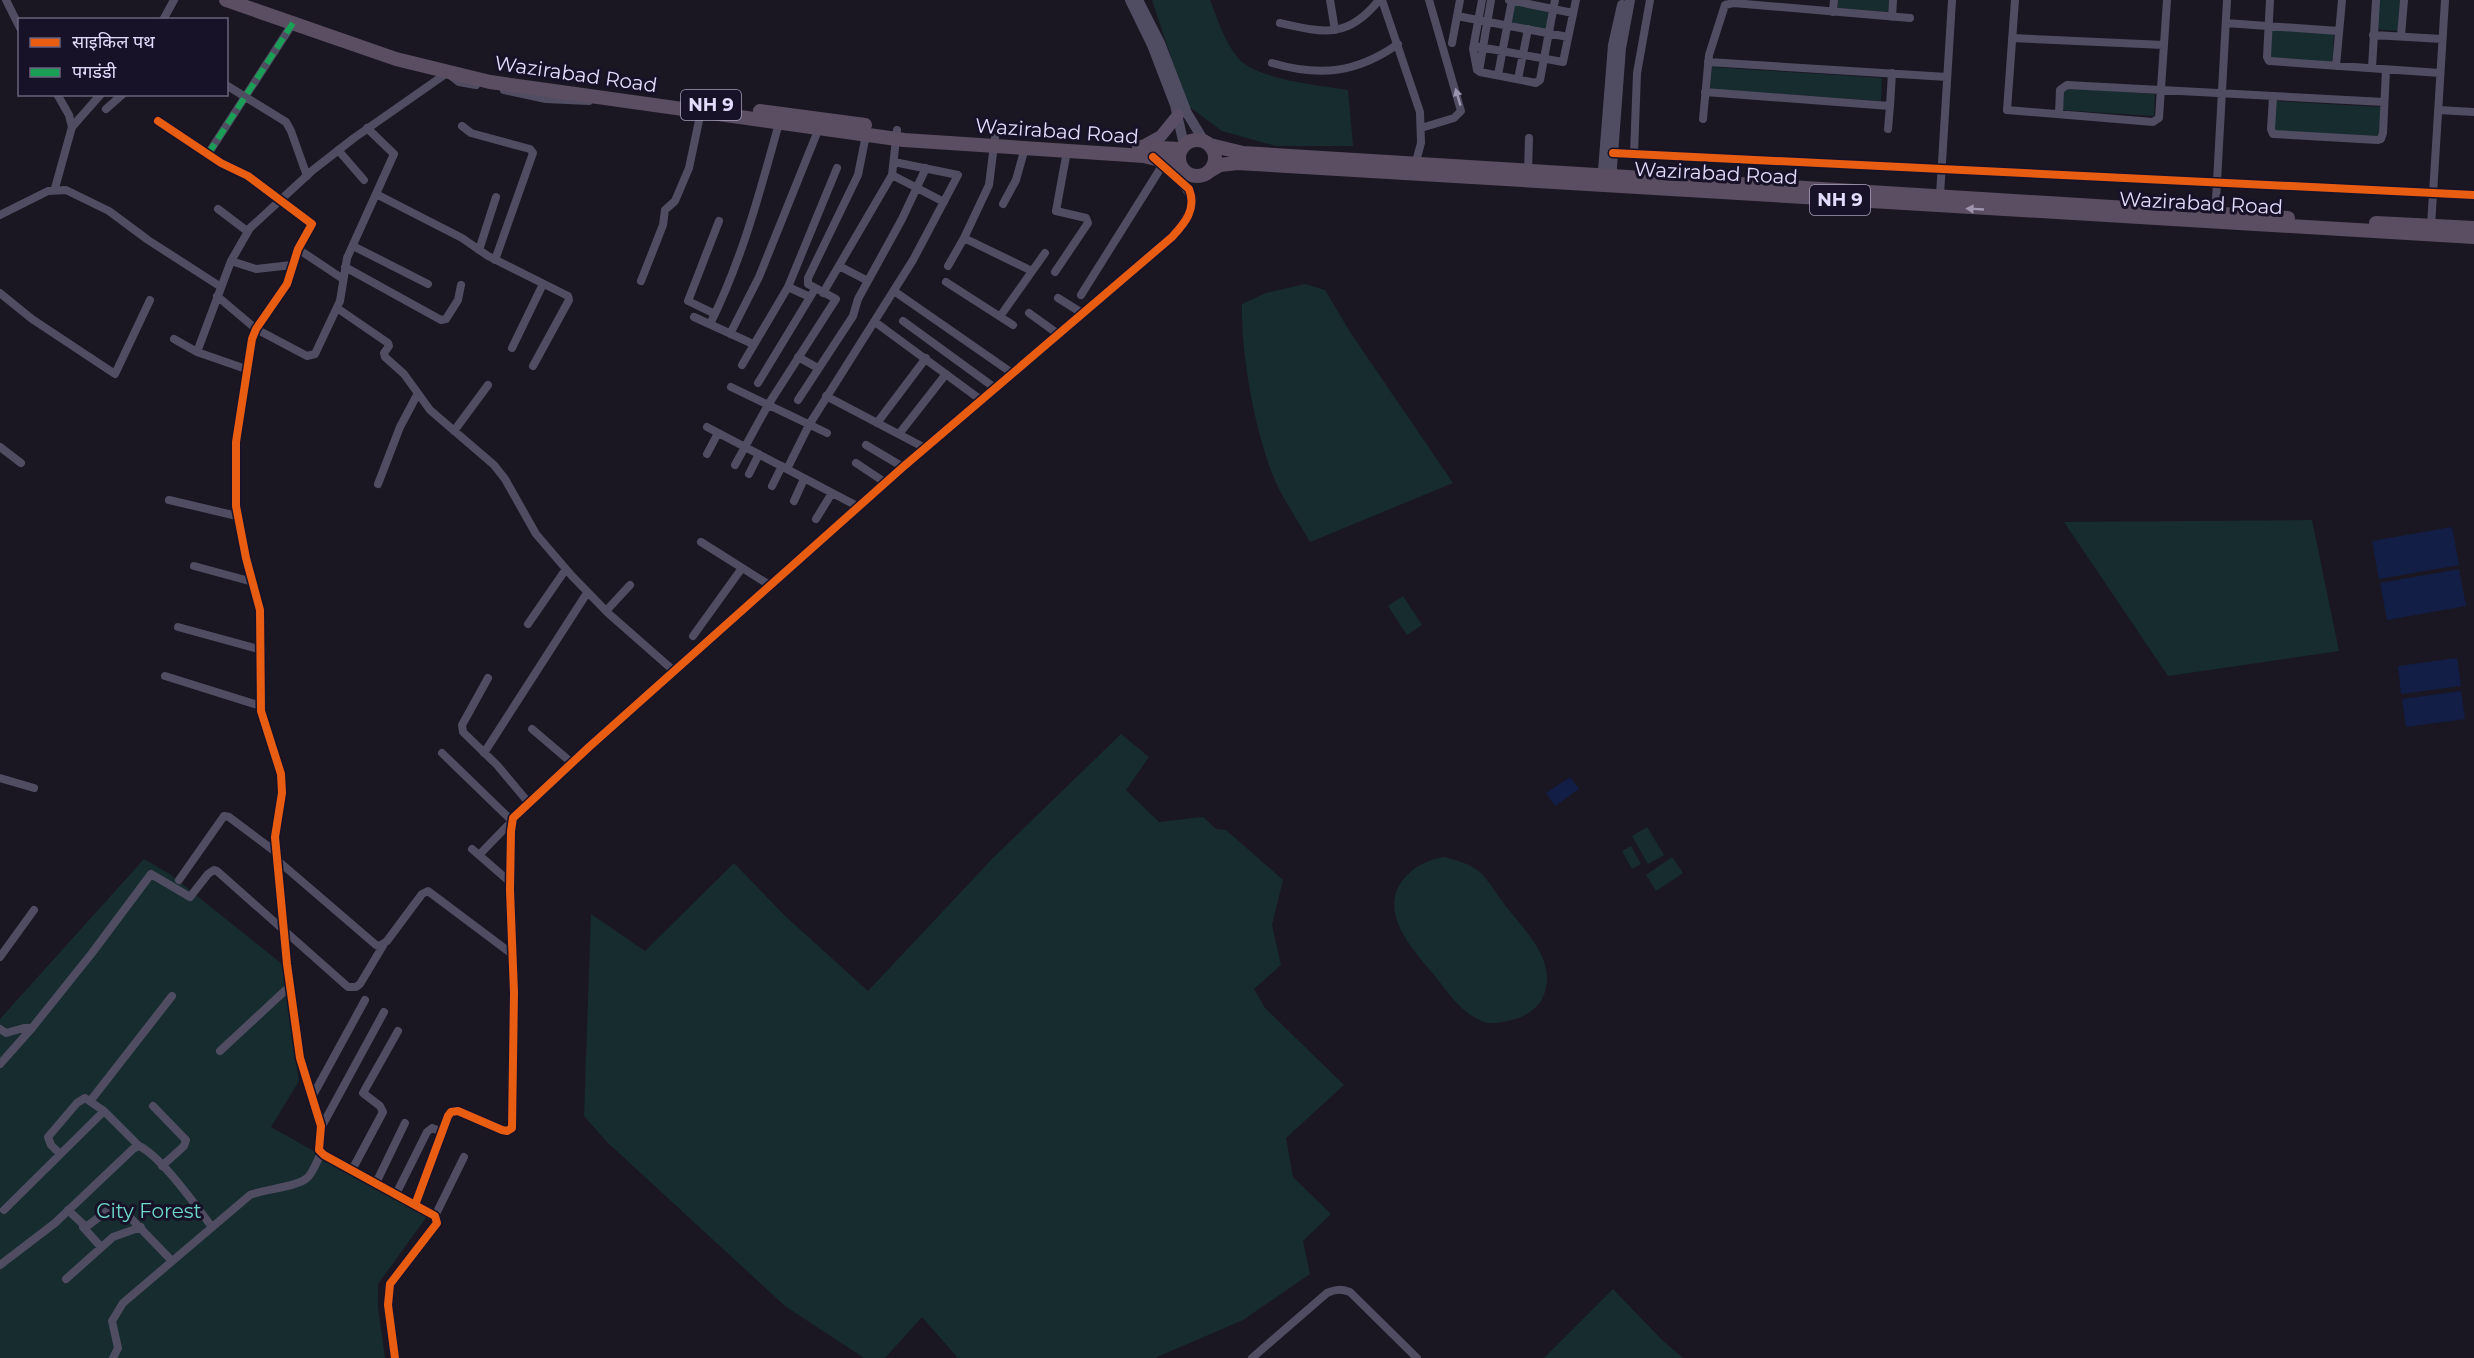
<svg xmlns="http://www.w3.org/2000/svg" width="2474" height="1358" font-family="Montserrat,'Noto Sans Devanagari',sans-serif">
<style>
.green{fill:#172c2f}
.water{fill:#121e45}
.lines{fill:none;stroke-linecap:round;stroke-linejoin:round}
.minor{stroke:#504d63;stroke-width:8}
.tertiary{stroke:#504d63;stroke-width:10}
.primary{stroke:#5a4e66;stroke-width:12}
.trunk{stroke:#5c4e62;stroke-width:14}
.quiet{stroke:#1a9f57;stroke-width:6;stroke-dasharray:12 6;stroke-linecap:butt}
.cycleway-casing{stroke:#181228;stroke-width:11}
.cycleway{stroke:#e95d12;stroke-width:8}
.oneway{fill:#9a94b0}
.oneway2{fill:#a095af}
.labels{text-anchor:middle;stroke-width:6;stroke-linejoin:round;paint-order:stroke}
.shield{fill:#181228;stroke:#a69fbc;stroke-width:1.5}
.shield-label{font-size:18px;font-weight:bold;fill:#e3dcfc}
.street-label{font-size:20px;fill:#e3dcfc;stroke:#181228}
.park-label{font-size:20px;fill:#6cd8ca;stroke:#181228}
</style>
<rect width="100%" height="100%" fill="#1a1723"/>
<path class="green" d="M1152 0H1210C1218 20 1224 41 1238 58 1257 80 1319 85 1348 90L1353 146H1276L1222 131 1187 105Z
M1838 0H1889L1888 12 1838 8Z
M2377 0H2400L2398 31 2375 29Z
M1513 5 1551 12 1547 31 1509 24Z
M2269 29 2334 34 2332 63 2267 58Z
M1712 67 1882 78 1881 101 1710 89Z
M2062 88 2155 94 2154 116 2060 110Z
M2274 101 2381 107 2379 137 2272 131Z
M1305 284 1325 290 1350 332 1453 483 1310 542C1298 520 1281 497 1272 473 1254 426 1241 354 1242 304L1266 293Z
M2312 520 2339 651 2168 676 2064 522Z
M1403 596 1422 625 1407 635 1388 606Z
M1121 734 1149 757 1126 790 1159 822 1203 817 1216 829 1226 830 1283 880 1272 925 1281 965 1254 989 1265 1008 1344 1085 1286 1138 1293 1177 1331 1214 1303 1241 1310 1274 1243 1320 1155 1358H958L922 1317 885 1358H864L785 1306 607 1142 584 1116 591 914 645 951 734 863 784 915 868 991 992 859Z
M1647 827 1664 855 1648 864 1632 836Z
M1631 846 1641 864 1632 869 1622 851Z
M1444 857C1456 860 1471 864 1481 873 1491 884 1499 898 1508 909 1528 934 1558 963 1543 997 1539 1007 1526 1016 1516 1019 1507 1021 1493 1025 1484 1022 1462 1014 1449 994 1435 976 1415 952 1378 914 1402 881 1413 867 1426 860 1444 857Z
M1672 857 1683 873 1656 891 1646 875Z
M144 859 171 875 282 964 299 1081 271 1127 428 1215 378 1284V1308L385 1358H0V1019Z
M1613 1289 1662 1340 1683 1358H1544Z"/>
<path class="water" d="M2452 527 2459 565 2379 579 2372 541Z
M2459 569 2466 606 2387 620 2380 583Z
M2457 658 2461 686 2401 694 2398 666Z
M2461 691 2465 719 2406 727 2402 699Z
M1570 777 1579 789 1555 806 1546 793Z"/>
<g class="lines">
<path class="minor" d="M6 0 20 28
M1330 0 1335 30
M1382 0 1420 112 1421 143 1415 165
M1482 0 1473 49 1477 70 1480 72 1536 83 1540 80 1555 0
M1509 0 1573 13
M2015 0 2007 110 2153 122 2159 118 2167 0
M2270 0 2267 57 2269 61 2440 73
M1833 12 1834 0
M1457 16 1568 37
M1892 17 1893 0
M163 20 174 0
M1280 23C1324 33 1348 39 1379 0
M2226 23 2339 31
M2373 35 2442 39
M2401 36 2404 0
M2012 38 2164 45
M1452 43 1460 0
M1474 46 1563 62 1576 0
M1708 62 1947 77
M1272 63C1320 77 1357 73 1398 44
M2336 66 2342 0
M2372 68 2376 0
M1479 71 1491 0
M450 75 459 82 476 85
M1498 75 1512 0
M1518 79 1528 29
M226 85 286 122 291 131 307 176
M504 90 546 99 589 101
M1705 92 1890 106 1892 73
M2273 97 2271 129 2273 134 2378 140 2381 139 2383 133 2386 70
M106 109 123 94
M2438 110 2474 112
M2059 114 2060 90 2067 85 2384 102
M1703 119 1709 55 1725 5 1733 3 1910 18
M158 121 221 163 248 176 312 224 298 249 287 284 256 329 252 339 236 442V506L246 558 260 610 261 711 281 774 282 793 275 837 287 964 300 1058 321 1126 319 1150 324 1155 415 1205
M462 126 471 133 530 149 533 153 495 260
M72 127 101 94
M1421 128 1454 118 1461 111 1429 0
M1888 129 1890 106
M338 150 364 180
M1613 153 2474 195
M208 154 293 23
M1634 154 1637 73 1650 0
M1528 171 1529 138
M892 175 944 202
M55 188 72 127 69 115 57 94
M376 194 462 238 488 256 568 296 569 300 533 366
M1940 195 1952 0
M1003 204 1016 180 1025 148
M218 209 247 231
M0 215 48 191 66 190 109 211 148 240 221 287
M2215 218 2227 0
M2431 226 2445 0
M964 238 1032 271
M353 246 428 284
M298 249 343 279
M479 250 496 197
M231 261 256 269 292 265
M839 266 868 281
M948 266 964 238 989 185 995 137
M345 267 441 320 446 319 458 300 461 285
M1055 272 1088 223 1086 218 1056 211 1067 151
M641 281 663 225 665 210 675 201 689 168 701 111
M946 282 1013 325
M788 287 810 297
M894 291 1012 373
M0 293 32 319 115 374 150 300
M823 293 892 175 897 130
M1081 295 1162 166
M217 296 256 329 307 356 315 354 340 301 347 258 394 154 367 128
M1058 298 1082 313
M337 308 388 343 389 346 384 353 385 357 404 374 430 410 494 465 505 479 536 534 572 576 608 613 674 671
M1029 313 1058 334
M715 314 688 301 719 221
M1001 315 1045 253
M694 317 753 344
M903 321 995 388
M875 322 981 400
M710 324C742 260 760 192 779 123
M730 334 759 277 819 128
M174 339 197 352 246 369
M512 348 543 284
M197 352 231 261 250 228 313 170 354 138 447 73
M798 357 818 368
M742 365 788 287 837 168
M758 383 815 289
M731 387 827 433
M826 396 925 448
M798 400 853 316 858 299 902 219 926 168
M877 423 926 358
M707 427 859 507
M454 431 488 385
M899 434 946 374
M866 445 903 467
M0 447 21 463
M707 454 718 433
M856 463 886 483
M735 465 768 405 836 299 808 284V278L858 175 866 135
M787 469 809 425 913 260 958 175 894 162
M749 474 759 454
M378 484 400 427 417 395
M772 486 782 466
M169 500 237 516
M794 501 804 479
M816 519 832 493
M701 542 771 586
M194 566 253 582
M606 611 630 585
M528 624 566 569
M178 627 262 650
M693 636 742 568
M165 676 261 706
M488 678 462 725 463 732 497 765 528 802
M532 729 572 763
M442 753 512 821 479 855
M484 753 587 593
M0 778 34 788
M472 849 510 882
M277 860 376 945 380 946 387 941 422 894 428 891 512 954
M179 880 224 816 229 817 277 853
M0 957 34 910
M0 1029 6 1033 24 1028H32
M220 1051 290 986
M0 1064 32 1028 92 953 151 874 190 897 208 874 214 870 217 871 348 987H356L360 984 384 944
M312 1097 365 1000
M91 1100 172 996
M153 1106 186 1140 184 1146 162 1166
M322 1126 384 1012
M60 1154 51 1145 48 1137 77 1103 85 1098 104 1111 139 1146
M352 1170 383 1112 380 1106 363 1093 398 1031
M376 1183 405 1123
M396 1194 427 1132 432 1128 442 1132
M4 1210 104 1111
M68 1210 86 1227 111 1208 120 1207 172 1261
M435 1216 464 1157
M83 1227 101 1247
M0 1265 55 1223 133 1149 139 1146C161 1156 196 1206 212 1227
M66 1279 113 1237 141 1227
M113 1358 118 1348 112 1321 123 1303 250 1195C265 1189 297 1187 307 1178 313 1173 317 1161 321 1153
M1252 1358 1327 1293C1336 1289 1341 1289 1350 1292L1417 1358"/>
<path class="tertiary" d="M1130 0 1152 45 1175 105 1184 145
M1138 0 1160 43 1187 113 1204 141
M1611 181 1621 48 1630 0
M1602 183 1613 45 1622 5
M395 1358 388 1305 390 1284 437 1223 435 1216 415 1205 448 1116 451 1112 458 1111 502 1130 507 1131 512 1128 514 993 510 890 511 831 513 818 589 747 903 467 1172 237C1209 196 1189 190 1156 160"/>
<path class="primary" d="M1141 147 1161 136 1178 115"/>
<path class="trunk" d="M226 0 396 59 490 82 904 140 1144 156 1180 165
M760 111 865 125
M1179 158a18 18 0 1 1 36 0a18 18 0 1 1-36 0Z
M1210 145 1243 153 2288 218
M1139 147 1181 149
M1208 172 1220 165 1237 163 2474 237
M2376 223 2474 228"/>
<path class="quiet" d="M208 154 293 23"/>
<g class="cycleway-casing">
<path id="cycleway" d="M158 121 221 163 248 176 312 224 298 249 287 284 256 329 252 339 236 442V506L246 558 260 610 261 711 281 774 282 793 275 837 287 964 300 1058 321 1126 319 1150 324 1155 415 1205
M1613 153 2474 195
M395 1358 388 1305 390 1284 437 1223 435 1216 415 1205 448 1116 451 1112 458 1111 502 1130 507 1131 512 1128 514 993 510 890 511 831 513 818 589 747 903 467 1172 237C1185 223 1197 209 1189 189L1153 157"/>
</g>
<use href="#cycleway" class="cycleway"/>
</g>
<defs><path id="oneway-solid" d="M-6-.8H1V-3.2L6.5 0L1 3.2V.8H-6Z" transform="scale(1.5)"/></defs>
<use class="oneway" href="#oneway-solid" transform="translate(1458 97) rotate(-106)"/>
<use class="oneway2" href="#oneway-solid" transform="translate(1975 209) rotate(-177)"/>
<g class="labels">
<g class="shield">
<rect x="681" y="90" width="60" height="30" rx="4.5"/>
<rect x="1810" y="185" width="60" height="30" rx="4.5"/>
</g>
<g class="shield-label">
<text x="711" y="111">NH 9</text>
<text x="1840" y="206">NH 9</text>
</g>
<g class="street-label">
<text transform="translate(576 74) rotate(8)" y="7">Wazirabad Road</text>
<text transform="translate(1057 131) rotate(4)" y="7">Wazirabad Road</text>
<text transform="translate(1716 173) rotate(3)" y="7">Wazirabad Road</text>
<text transform="translate(2201 203) rotate(3)" y="7">Wazirabad Road</text>
</g>
<g class="park-label">
<text x="149" y="1218">City Forest</text>
</g>
</g>
<rect x="18" y="18" width="210" height="78" fill="#181228" stroke="#69637d" stroke-width="1.5"/>
<rect x="30" y="38" width="30" height="9" fill="#e95d12" stroke="#69637d" stroke-width="1.5"/>
<text x="72" y="48" font-size="18" fill="#e3dcfc">साइकिल पथ</text>
<rect x="30" y="68" width="30" height="9" fill="#1a9f57" stroke="#69637d" stroke-width="1.5"/>
<text x="72" y="78" font-size="18" fill="#e3dcfc">पगडंडी</text>
</svg>
